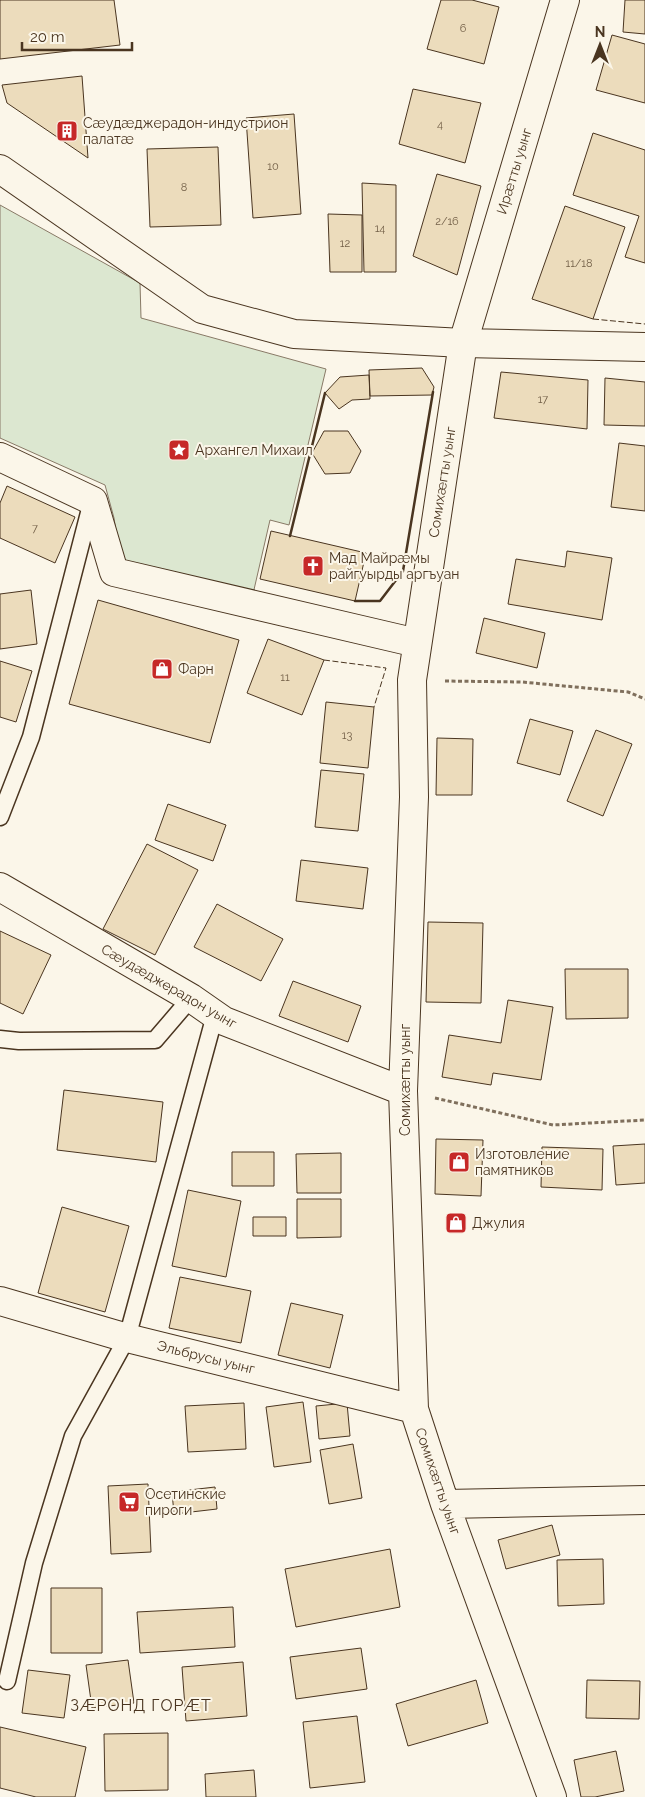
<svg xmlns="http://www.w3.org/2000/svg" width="645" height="1797" font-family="Raleway,sans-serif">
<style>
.green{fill:#dce7d0;stroke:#887966}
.building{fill:#ecdcbc;stroke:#4a3520}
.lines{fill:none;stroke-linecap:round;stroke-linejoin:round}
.lane-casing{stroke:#4a3520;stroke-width:19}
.street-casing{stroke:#4a3520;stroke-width:30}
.secondary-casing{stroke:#4a3520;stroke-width:30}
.path{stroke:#7f6f5c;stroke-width:3;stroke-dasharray:4 2.5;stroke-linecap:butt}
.lane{stroke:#fbf6e9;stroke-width:16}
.street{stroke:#fbf6e9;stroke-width:28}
.secondary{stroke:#fbf6e9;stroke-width:28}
.fence{stroke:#4a3520;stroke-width:1;stroke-dasharray:6 2.5;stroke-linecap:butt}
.wall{stroke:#4a3520;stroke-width:2.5}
.labels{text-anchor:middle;stroke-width:4;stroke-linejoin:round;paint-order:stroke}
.number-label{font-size:11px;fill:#725f47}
.poi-label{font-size:14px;fill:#4a3520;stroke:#fbf6e9;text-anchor:start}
.street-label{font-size:14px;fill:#4a3520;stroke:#fbf6e9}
.quarter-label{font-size:16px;letter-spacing:1px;fill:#4a3520;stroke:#fbf6e9}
</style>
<rect width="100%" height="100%" fill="#fbf6e9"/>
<path class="green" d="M0 205 140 283 141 318 326 369 289 525 270 520 253 594 121 564 114 518 105 485 0 438Z"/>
<path class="building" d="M0 0H114L120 45 0 59Z
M441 0H472L499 7 484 64 427 49Z
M625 0H645V34L623 32Z
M612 35 645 44V103L596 90Z
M82 76 88 158 7 103 2 85Z
M413 89 481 103 465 163 399 144Z
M294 114 301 214 253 218 246 118Z
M593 133 645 150V263L625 257 639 216 573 195Z
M218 147 221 225 150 227 147 149Z
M437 174 481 186 457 275 413 256Z
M362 183 396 185V272H364Z
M565 206 625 227 593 319 532 299Z
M328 214 362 215V272H330Z
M422 368 434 387 432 395 370 396 369 370Z
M501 372 588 380 587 429 494 418Z
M369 375 370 399 352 400 339 409 325 393 340 377Z
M605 378 645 382V426L604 425Z
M324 431H348L361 451 350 473 325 474 312 453Z
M619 443 645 446V511L611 507Z
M7 486 75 517 55 563 0 538V503Z
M271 531 366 553 355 601 260 579Z
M567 551 612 558 602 620 508 604 516 559 565 567Z
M31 590 37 644 0 649V594Z
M98 600 239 640 210 743 69 704Z
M484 618 545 633 537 668 476 653Z
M268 639 324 660 302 715 247 693Z
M0 661 32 671 16 722 0 717Z
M326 702 374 707 368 768 320 763Z
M530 719 573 731 560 775 517 763Z
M596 730 632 744 603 816 567 801Z
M437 738 473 739 472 795H436Z
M321 770 364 774 358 831 315 827Z
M168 804 226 825 213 861 155 840Z
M147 844 198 870 155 955 103 929Z
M301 860 368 868 363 909 296 901Z
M217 904 283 939 261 981 194 947Z
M428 922 483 923 481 1003 426 1002Z
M0 931 51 955 23 1014 0 1003Z
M565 969H628V1018L566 1019Z
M293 981 361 1006 348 1042 279 1016Z
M508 1000 553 1007 541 1080 493 1073 491 1085 442 1077 449 1035 501 1043Z
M64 1090 163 1102 156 1162 57 1150Z
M436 1139 483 1140 481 1196 435 1194Z
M645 1144V1183L616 1185 613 1146Z
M542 1147 603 1149 602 1190 541 1187Z
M232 1152H274V1186H232Z
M341 1153V1193H297L296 1154Z
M188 1190 241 1201 226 1277 172 1266Z
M297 1199H341V1237L297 1238Z
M62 1207 129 1226 105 1312 38 1293Z
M253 1217H286V1236H253Z
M180 1277 251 1291 241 1343 169 1328Z
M291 1303 343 1315 330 1368 278 1355Z
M303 1402 311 1462 274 1467 266 1407Z
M244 1403 246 1449 188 1452 185 1406Z
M347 1403 350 1436 319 1439 316 1406Z
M353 1444 362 1498 329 1504 320 1450Z
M148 1484 151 1552 111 1554 108 1486Z
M215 1487 217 1509 174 1514 172 1492Z
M552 1525 560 1555 506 1569 498 1540Z
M390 1549 400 1607 296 1627 285 1569Z
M603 1559 604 1604 558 1606 557 1560Z
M51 1588H102V1653H51Z
M233 1607 235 1647 140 1653 137 1612Z
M361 1648 367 1689 296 1699 290 1657Z
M128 1660 134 1703 92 1708 86 1665Z
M243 1662 247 1716 186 1721 182 1667Z
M28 1670 70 1675 64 1718 22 1713Z
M476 1680 488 1723 408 1746 396 1704Z
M587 1680 640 1681 639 1719 586 1718Z
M357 1716 365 1782 310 1788 303 1722Z
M0 1727 86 1747 75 1797H36L0 1788Z
M168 1733V1790L105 1791 104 1734Z
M616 1751 624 1791 595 1797H581L574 1760Z
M254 1770 256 1797H206L205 1774Z"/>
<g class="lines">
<g class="lane-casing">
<path id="lane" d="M0 817 31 737 91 505
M0 1039 19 1041 155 1040 191 998
M7 1681 34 1563 73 1436 127 1338 215 1015"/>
</g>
<g class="street-casing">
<path id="street" d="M463 343 412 680 414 797 403 1091 414 1409 445 1504 552 1797
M0 457 93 501 114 572 417 643
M0 887 191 998 224 1021 403 1091
M0 1301 127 1338 414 1409
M445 1504 645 1500"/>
</g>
<g class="secondary-casing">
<path id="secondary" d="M0 169 202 309 294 334 463 343 645 347
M463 343 565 0"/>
</g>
<path class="path" d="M445 681 522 682 628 692 645 699
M435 1098 553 1125 645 1120"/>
<use href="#lane" class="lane"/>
<use href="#street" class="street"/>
<use href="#secondary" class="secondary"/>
<path class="fence" d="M593 319 645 324
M324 660 386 668 374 707"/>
<path class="wall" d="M290 536 325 393
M355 601H380L403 571 433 392"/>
</g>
<defs>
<g id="building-square" transform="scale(1.125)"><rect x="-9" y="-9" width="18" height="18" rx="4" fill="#c62828" stroke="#fbf6e9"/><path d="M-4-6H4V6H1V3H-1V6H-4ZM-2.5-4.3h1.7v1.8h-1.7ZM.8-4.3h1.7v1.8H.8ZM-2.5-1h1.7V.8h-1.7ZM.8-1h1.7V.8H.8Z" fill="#fff"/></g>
<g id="sight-square" transform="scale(1.125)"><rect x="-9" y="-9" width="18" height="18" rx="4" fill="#c62828" stroke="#fbf6e9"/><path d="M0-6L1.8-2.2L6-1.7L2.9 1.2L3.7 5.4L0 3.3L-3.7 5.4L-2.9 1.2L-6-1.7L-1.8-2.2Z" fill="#fff"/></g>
<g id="church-square" transform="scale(1.125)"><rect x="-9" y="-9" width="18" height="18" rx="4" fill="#c62828" stroke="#fbf6e9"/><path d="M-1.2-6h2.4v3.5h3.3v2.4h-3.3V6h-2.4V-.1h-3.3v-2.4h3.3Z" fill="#fff"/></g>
<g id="shop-square" transform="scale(1.125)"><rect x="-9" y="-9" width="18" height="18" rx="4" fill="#c62828" stroke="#fbf6e9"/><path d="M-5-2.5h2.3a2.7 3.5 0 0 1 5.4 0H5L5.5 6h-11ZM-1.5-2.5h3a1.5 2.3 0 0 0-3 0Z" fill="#fff"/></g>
<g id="supermarket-square" transform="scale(1.125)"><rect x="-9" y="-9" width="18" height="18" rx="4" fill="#c62828" stroke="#fbf6e9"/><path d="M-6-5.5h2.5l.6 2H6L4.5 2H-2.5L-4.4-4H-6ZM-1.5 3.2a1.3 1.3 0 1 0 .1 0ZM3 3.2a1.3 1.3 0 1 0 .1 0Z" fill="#fff"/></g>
</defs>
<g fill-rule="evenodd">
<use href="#building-square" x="67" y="131"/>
<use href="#sight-square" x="179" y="450"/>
<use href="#church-square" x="313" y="566"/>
<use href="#shop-square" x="162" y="669"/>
<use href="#shop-square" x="459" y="1162"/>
<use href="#shop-square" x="456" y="1223"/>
<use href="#supermarket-square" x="129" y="1502"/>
</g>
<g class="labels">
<g class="number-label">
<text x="463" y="32">6</text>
<text x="440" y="128">4</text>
<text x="273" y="170">10</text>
<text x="184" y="191">8</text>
<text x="447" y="225">2/16</text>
<text x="380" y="232">14</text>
<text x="345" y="247">12</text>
<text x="579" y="267">11/18</text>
<text x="543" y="403">17</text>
<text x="35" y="532">7</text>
<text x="285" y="681">11</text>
<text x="347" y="739">13</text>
</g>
<g class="poi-label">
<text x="83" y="128">Сæудæджерадон-индустрион<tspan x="83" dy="16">палатæ</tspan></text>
<text x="195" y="455">Архангел Михаил</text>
<text x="329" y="563">Мад Майрæмы<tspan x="329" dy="16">райгуырды аргъуан</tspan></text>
<text x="178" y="674">Фарн</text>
<text x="475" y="1159">Изготовление<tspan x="475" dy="16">памятников</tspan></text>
<text x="472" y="1228">Джулия</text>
<text x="145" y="1499">Осетинские<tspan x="145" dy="16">пироги</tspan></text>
</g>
<g class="street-label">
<text transform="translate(514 171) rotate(-73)" y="5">Ирæтты уынг</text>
<text transform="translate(442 482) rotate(-81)" y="5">Сомихæгты уынг</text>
<text transform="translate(169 986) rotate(30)" y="5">Сæудæджерадон уынг</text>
<text transform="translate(405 1080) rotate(-90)" y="5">Сомихæгты уынг</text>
<text transform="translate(206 1357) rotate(14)" y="5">Эльбрусы уынг</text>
<text transform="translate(438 1481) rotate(71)" y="5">Сомихæгты уынг</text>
</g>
<g class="quarter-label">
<text x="141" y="1711">ЗÆРОНД ГОРÆТ</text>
</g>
</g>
<g transform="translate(600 45)" stroke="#fbf6e9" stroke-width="4" paint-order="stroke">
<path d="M0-4L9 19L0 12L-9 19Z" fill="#4a3520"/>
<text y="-8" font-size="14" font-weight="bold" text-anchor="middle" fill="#4a3520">N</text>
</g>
<path d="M22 42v8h110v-8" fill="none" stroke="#4a3520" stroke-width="2.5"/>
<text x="30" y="42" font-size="15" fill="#4a3520" stroke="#fbf6e9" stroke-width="4" paint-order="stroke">20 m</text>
</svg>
